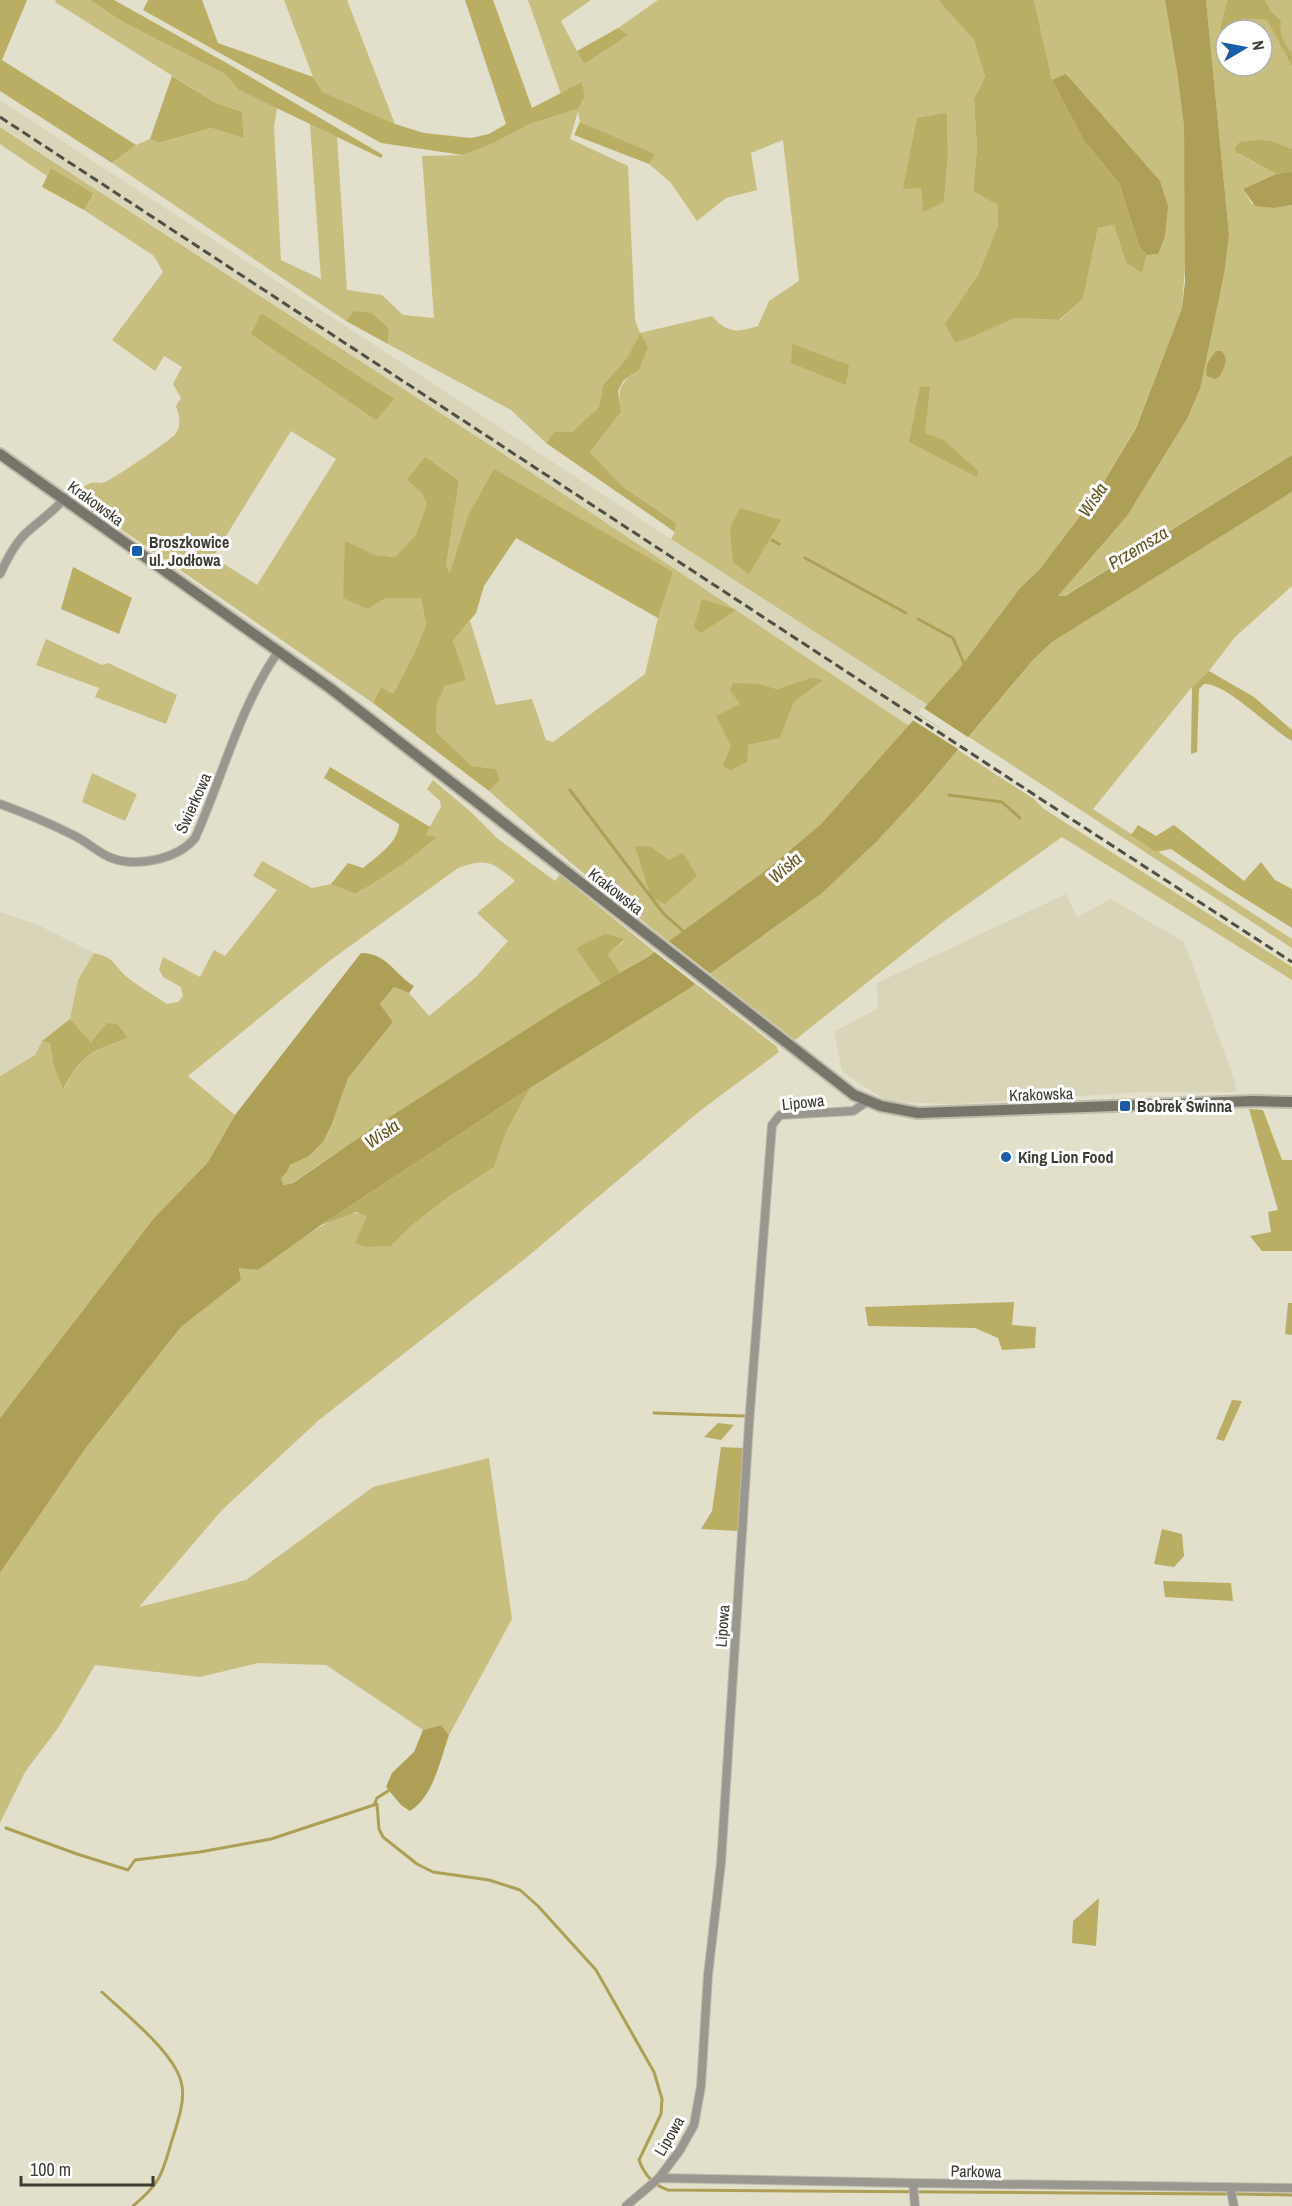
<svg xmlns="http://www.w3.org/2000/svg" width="1292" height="2206" font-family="'Archivo Narrow',sans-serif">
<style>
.built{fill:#d9d5b9}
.green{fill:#c8be80;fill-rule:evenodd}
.forest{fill:#baad64}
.water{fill:#ada056}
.pier{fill:#e2dfcb}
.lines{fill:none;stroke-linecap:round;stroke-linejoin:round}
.stream{stroke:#ada056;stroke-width:3}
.street-casing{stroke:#bebbaa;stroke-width:10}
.secondary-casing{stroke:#bebbaa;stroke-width:14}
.street{stroke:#99978f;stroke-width:8}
.secondary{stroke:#777569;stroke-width:10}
.rail{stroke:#504f45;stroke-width:3;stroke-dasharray:9 4.5;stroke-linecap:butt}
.poi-dot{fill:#185cac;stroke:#fff;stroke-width:2}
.labels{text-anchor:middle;stroke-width:6;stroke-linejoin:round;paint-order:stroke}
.street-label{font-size:16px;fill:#3d3c33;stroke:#fff}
.poi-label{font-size:16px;font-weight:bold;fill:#3d3c33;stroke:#fff;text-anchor:start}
.water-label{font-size:18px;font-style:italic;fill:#60571f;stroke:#fff}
</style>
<rect width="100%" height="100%" fill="#e2dfcb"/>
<path class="built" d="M0 100 620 506 928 705 909 726 499 451 0 126Z
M1066 894 1077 917 1111 899 1184 942 1233 1076 1237 1092H1143L957 1104 887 1102 842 1071 834 1032 878 1008 877 983Z
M0 912 38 925 94 953 78 980 70 1019 42 1041 35 1055 0 1076Z"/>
<path class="green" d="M56 0H90L123 22 225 74 239 90 277 108 274 126 281 260 321 279 310 124 337 137 347 290 382 295 403 315 434 318 422 156 463 155 492 144 532 123 578 109 585 96 582 83 561 94 528 0H591L561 21 584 64 629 35 618 28 658 0H938L974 40 985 77 974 99 977 149 973 191 998 204V225L978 275 946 324 955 343 970 338 1015 318 1060 320 1083 299 1098 228 1114 225 1126 263 1142 273 1147 255 1158 254 1067 74 1052 80 1034 0H1165L1177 72 1184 126 1186 253 1182 308 1136 427 1096 495 1039 570 1020 588 959 669 928 705 671 539 675 532 676 523 622 486 590 452 621 412C618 387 618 385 639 370L640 333 627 358 603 385 599 407 572 432H554L546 443 511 410 388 344 389 329 353 311 346 321 112 163 136 145 150 139 160 143 211 128 244 138 242 112 214 102 55 2ZM578 111 580 122 654 154 649 164 671 183 697 221 726 198 757 190 751 153 783 140 799 281 769 301 758 326C738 333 726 333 712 316L640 333 635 320 628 166 570 139ZM947 113 948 156 944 202 923 211 921 188Z
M284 0H347L395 124 323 92 313 77Z
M1206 0H1227L1220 28 1224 47 1226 48V66H1262V30H1244L1250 19 1268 20 1292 66V149L1273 141 1239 154 1276 174 1243 189 1252 204 1275 208 1292 205V455L1064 596H1058L1127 516 1187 419 1200 389 1229 234Z
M1265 0H1292V52C1285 46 1278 30 1280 21L1271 11Z
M0 127 499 451 909 726 821 824 770 867 669 942 570 862 489 791 500 780 496 769 472 766 436 732 437 704 445 686 465 680 453 641 470 621 496 705 532 699 546 740 553 742 645 674 658 618 673 572 467 518 450 574 446 566 459 481 421 492 427 504 416 536 395 557 375 555 345 542 368 609 386 598H421L426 625 414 654 393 694 381 687 373 703 93 510 82 498 83 487C96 479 95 485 105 482 113 479 172 440 176 433 182 425 179 415 176 406L181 398 173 384 182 367 164 356 155 371 112 340 163 272 154 256 84 210 94 195 51 168 47 176 0 144ZM291 431 336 459 257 585 213 557ZM813 677 822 682 794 702 780 738 748 745 722 766 731 746 740 704 759 684 777 689Z
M1292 492V586L1235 637 1209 671 1192 687 1093 809 1292 939V948L969 737 1032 661 1052 642Z
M46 639 102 665 108 663 177 695 166 724 95 697 99 688 36 665Z
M958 750 1034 799 1044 809 1292 967V980L1062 837 947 919 795 1040 710 974 821 894 926 788Z
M92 773 137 794 125 821 82 802Z
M433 780 472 813 498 839 555 881 560 875 655 952 620 973 608 954 625 940 576 947 601 984 374 1127 292 1183 282 1185 281 1178 287 1172 290 1165 309 1156 323 1142 332 1124 348 1078 393 1022 380 1004 394 987 409 993 429 1016 476 977 508 941 477 913 515 881C492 861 486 858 458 868L328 962 188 1076 235 1115 208 1162 154 1218 0 1418V1076L35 1055 42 1041 50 1042 53 1063 64 1088C83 1055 92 1050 128 1038L91 1042 70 1019 78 980 94 953C117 959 112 964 127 977 139 987 154 995 167 1004L178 1002 183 996 181 987 163 977 159 969 163 957 200 977 214 950 225 956 277 890 253 876 262 861 312 888 331 884 357 894 436 837 425 835 441 807 440 801 427 789Z
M696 984 776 1046 779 1052 701 1110 526 1258 319 1420 222 1510 139 1607 246 1580 373 1487 489 1458 512 1619 449 1735 441 1725 423 1730 326 1665 258 1663 200 1677 95 1665 58 1728 25 1772 0 1823V1573L85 1449 181 1327 241 1280 239 1267 258 1270C277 1257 346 1199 368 1216 377 1223 384 1237 391 1246L410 1227 447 1198 494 1167 506 1132 530 1088Z"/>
<path class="forest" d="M0 0H27L2 60 136 145 112 163 0 91Z
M90 0H114L230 65 383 155 381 158 239 90 225 74 123 22Z
M148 0H202L218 43 313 77 323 92 395 124 424 133 471 138 489 134 506 124 465 0H493L532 108 582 82 585 96 578 109 532 123 492 144 463 155 381 143 143 10Z
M938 0H1034L1052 80 1084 141 1119 183 1139 246 1147 255 1142 273 1126 263 1114 225 1098 228 1083 299 1059 320 1015 318 970 338 955 343 945 324 978 275 998 225V205L973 191 977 149 974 99 985 77 974 40Z
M1227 0H1265L1271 11 1281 21C1278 30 1285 46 1292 52V66L1267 20 1250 19 1244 30H1226V48L1224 47 1220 28Z
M618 28 629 35 584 64 577 51Z
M172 76 214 102 242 112 244 138 211 128 159 143 150 139Z
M947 113 948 156 944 202 923 212 921 188 903 189 917 118Z
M580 122 655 154 649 164 574 135Z
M1257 140 1273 141 1292 149V171L1276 174 1236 152 1235 148 1240 142Z
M51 168 94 194 84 210 42 187Z
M353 311 372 313 389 329 388 344 346 321Z
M261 313 394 399 376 420 251 334Z
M640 333 648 347 639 370 623 381 618 391 621 412 590 452 622 486 676 523 675 532 546 443 554 432H572L599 407 603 385 627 358Z
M792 344 849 365 846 385 791 363Z
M930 386 925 433 944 440 978 471 977 477 909 442 920 387Z
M425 457 459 481 446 566 450 573 467 518 494 469 673 572 658 618 516 538 484 586 476 613 453 641 466 680 445 686 437 704 436 732 472 766 496 769 500 780 489 791 373 703 381 687 393 694 414 654 426 625 421 598H386L368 609 343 598 345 541 375 555 395 557 416 535 427 504 421 492 407 480Z
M740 508 781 520 749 574 733 562 730 528Z
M73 567 132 598 119 634 61 609Z
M702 599 736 610 701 633 694 627Z
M1209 671 1254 697 1292 730V741C1270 729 1227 683 1204 684L1199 689 1197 752 1191 754 1192 687Z
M813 677 823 681 794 702 780 738 748 745 747 762 731 770 722 766 731 746 716 716 740 704 730 690 733 683 759 684 777 689Z
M330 767 430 827 426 835 437 837 403 864 356 894 331 884 348 863 363 868C376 857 399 842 399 824L324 778Z
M1138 825 1156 836 1174 825 1244 881 1261 862 1275 880 1292 889V928L1228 888 1171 849 1156 852 1131 835Z
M635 846 651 847 669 860 683 853 697 876 665 904 651 897Z
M605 934 625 939 608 954 620 973 601 984 576 948Z
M70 1019 91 1042 107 1023 117 1024 128 1038C91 1051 83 1054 63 1089L53 1063 50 1043 42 1041Z
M530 1088 506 1132 494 1167 447 1198 410 1227 391 1246 365 1247 355 1243 367 1216 356 1212 321 1225Z
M1249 1109 1263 1110 1282 1160H1292V1251H1262L1250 1236 1271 1232 1268 1212 1278 1210Z
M1014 1302 1012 1325 1036 1327 1035 1348 1002 1350 998 1338 975 1328 868 1326 865 1307Z
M1288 1303H1292V1335L1285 1334Z
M1232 1400 1242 1401 1224 1441 1216 1439Z
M718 1423 734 1425 721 1440 704 1437Z
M721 1447 744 1448 738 1531 701 1529 712 1511Z
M1162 1529 1182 1534 1184 1556 1174 1567 1154 1564Z
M1163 1581 1231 1583 1233 1601 1165 1597Z
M1099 1898 1096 1946 1072 1943 1073 1921Z"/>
<path class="water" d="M1165 0H1206L1229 234 1224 274 1200 389 1187 419 1127 516 1058 596H1065L1292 455V492L1052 642 1032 661 926 788 878 840 821 894 690 988 530 1088 321 1225 258 1270 239 1268 241 1280 181 1327 85 1449 0 1573V1418L154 1218 208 1162 235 1115 361 953C387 953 394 974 414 986L409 993 394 987 380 1004 393 1022 348 1078 332 1124 323 1142 309 1156 290 1165 287 1172 281 1178 283 1185 293 1183 374 1127 563 1006 649 956 770 867 821 824 959 669 1020 588 1039 570 1096 495 1136 428 1182 308 1185 282 1184 126 1177 72Z
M1066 74 1160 181 1168 206 1165 236 1158 254 1147 255 1139 246 1119 183 1084 141 1052 80Z
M1292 171V205L1275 208 1255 206 1243 189 1276 174Z
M1216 351H1221C1230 359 1224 367 1220 376L1215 379 1207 376C1205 365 1209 360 1216 351Z
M441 1725 449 1735C440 1760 434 1796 410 1811L401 1805 386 1787 392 1773 414 1752 423 1730Z"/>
<path class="pier" d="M922 707 971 739 961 751 911 719 916 713 956 739 917 713Z
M667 940 712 975 698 986 652 950Z"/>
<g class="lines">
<path class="stream" d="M772 540 779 544
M805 558 906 613
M918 619 953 638 965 666
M570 790 663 913 683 931
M949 795 1002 802 1020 818
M654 1413 744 1416
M374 1805 377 1798 388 1791
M6 1828 77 1854 128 1870 135 1860 200 1852 271 1839 377 1804 379 1829 383 1837 417 1864 433 1872 489 1880 520 1890 538 1906 596 1970 654 2072 662 2099 661 2114 639 2160C644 2174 653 2185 668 2190L1227 2194
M102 1992C125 2014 178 2055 182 2086 185 2102 177 2124 172 2140 162 2174 161 2183 133 2206
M1236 2194 1292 2195"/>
<g class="street-casing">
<path id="street" d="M0 574C7 560 14 545 25 534 39 521 53 512 65 498
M0 804C25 813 49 823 73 835 86 841 96 851 109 857 134 868 177 860 195 838 223 776 239 708 278 652
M659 2178 913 2183 1292 2188
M913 2183 915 2206
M1230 2187 1234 2206
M626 2206 659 2178 680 2150 694 2125 701 2086 708 1975 721 1863 749 1424 772 1125 780 1115 853 1111 868 1101"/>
</g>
<g class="secondary-casing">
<path id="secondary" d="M0 454 330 688 854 1095 881 1106 918 1113 1253 1101 1292 1102"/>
</g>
<use href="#street" class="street"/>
<use href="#secondary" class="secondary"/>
<path class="rail" d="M0 117 1082 826 1292 962"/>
</g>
<g class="poi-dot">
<rect x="131" y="545" width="12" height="12" rx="3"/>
<rect x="1119" y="1100" width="12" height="12" rx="3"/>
<circle cx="1006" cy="1157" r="6"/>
</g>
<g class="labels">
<g class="street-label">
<text transform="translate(96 503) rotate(36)" y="6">Krakowska</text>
<text transform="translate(193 803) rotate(-66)" y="6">Świerkowa</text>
<text transform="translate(616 891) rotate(38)" y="6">Krakowska</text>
<text transform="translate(1041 1094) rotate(-2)" y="6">Krakowska</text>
<text transform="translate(803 1102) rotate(-6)" y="6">Lipowa</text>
<text transform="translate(722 1626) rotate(-86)" y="6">Lipowa</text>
<text transform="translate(669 2136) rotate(-60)" y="6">Lipowa</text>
<text transform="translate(976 2171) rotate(1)" y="6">Parkowa</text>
</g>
<g class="poi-label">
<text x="149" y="548">Broszkowice<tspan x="149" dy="18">ul. Jodłowa</tspan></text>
<text x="1137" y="1112">Bobrek Świnna</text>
<text x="1018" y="1163">King Lion Food</text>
</g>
<g class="water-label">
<text transform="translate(1093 500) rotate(-56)" y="6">Wisła</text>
<text transform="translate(1138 548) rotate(-31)" y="6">Przemsza</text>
<text transform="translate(785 868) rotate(-41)" y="6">Wisła</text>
<text transform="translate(382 1134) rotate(-34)" y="6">Wisła</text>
</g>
</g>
<g transform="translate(1244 48) rotate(80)"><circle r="28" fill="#ffffff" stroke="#b1b1ad" stroke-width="1.5"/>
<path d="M0-4.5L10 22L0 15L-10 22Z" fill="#185cac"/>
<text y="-9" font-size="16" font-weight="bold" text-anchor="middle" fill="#3d3c33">N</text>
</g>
<path d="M21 2176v9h132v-9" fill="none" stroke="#3d3c33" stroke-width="3"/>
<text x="30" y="2176" font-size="18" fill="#3d3c33" stroke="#ffffff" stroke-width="4.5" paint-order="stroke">100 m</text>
</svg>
